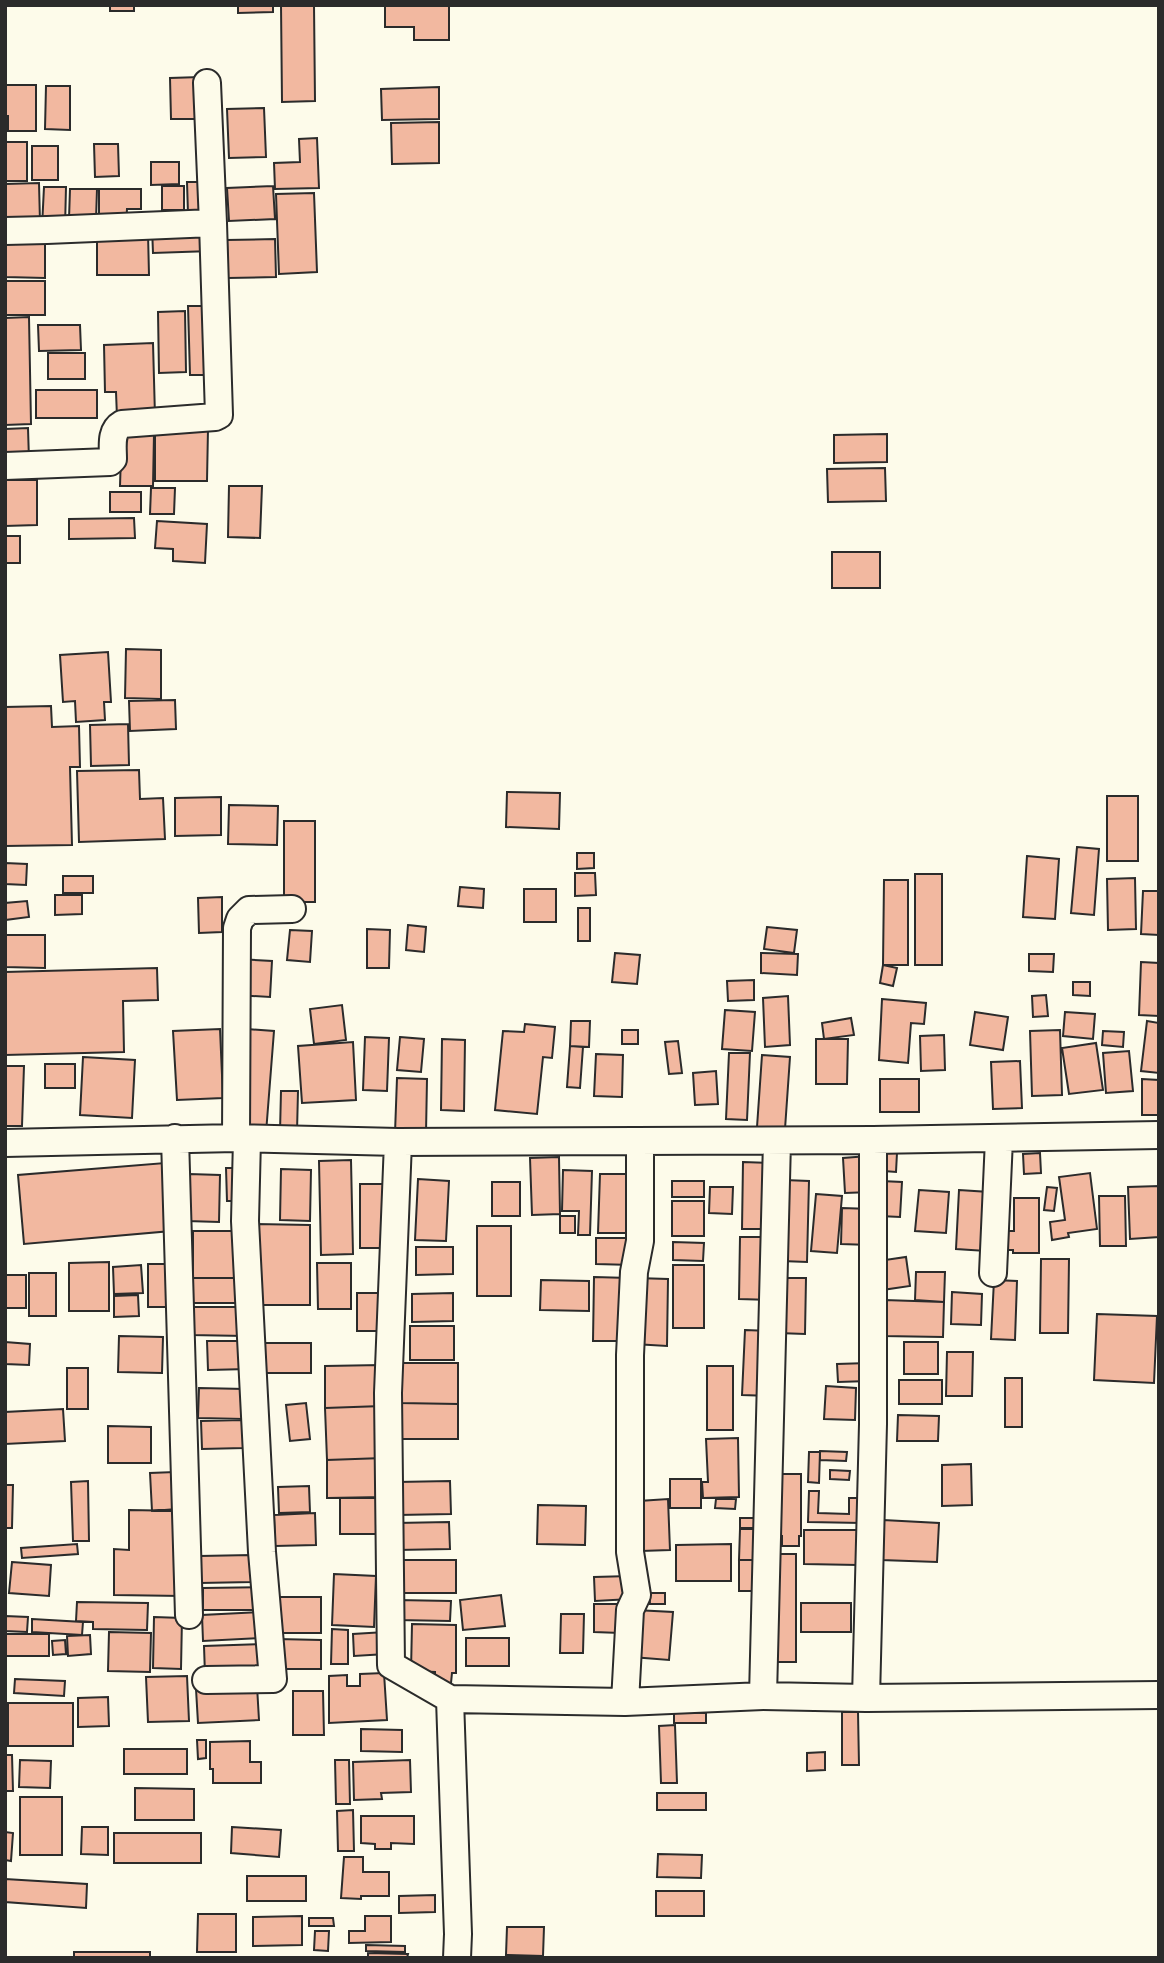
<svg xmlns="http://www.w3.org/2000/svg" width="1164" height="1963" font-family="Figtree,sans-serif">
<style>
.building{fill:#f2b8a0;stroke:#2b2b2b;stroke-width:2}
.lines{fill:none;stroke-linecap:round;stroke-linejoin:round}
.minor-casing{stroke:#2b2b2b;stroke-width:30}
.minor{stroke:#fdfbea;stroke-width:26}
</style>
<rect width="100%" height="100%" fill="#fdfbea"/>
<path class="building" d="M110 5H134V11H110Z
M238 5H273V12L238 13Z
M281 5H314L315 101 282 102Z
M385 5H449V40H414V27H385Z
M200 77V119H171L170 78Z
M5 85H36V131H8V116H5Z
M46 86H70V130L45 129Z
M439 87V119L382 120 381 89Z
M264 108 266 157 229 158 227 109Z
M439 122V163L392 164 391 123Z
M317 138 319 188 275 189 274 163 300 162 299 139Z
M5 142H27V181H5Z
M94 144H118L119 176 95 177Z
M32 146H58V180H32Z
M151 162H179V184L151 185Z
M187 182H206V213L188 214Z
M39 183 40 222H5V184Z
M162 186H184V210H162Z
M273 186 275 219 229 221 227 188Z
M44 187H66L65 228 42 227Z
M70 189H97L96 220 69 219Z
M99 189H141V209H127L126 225H99Z
M314 193 317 272 279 274 276 194Z
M210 226 211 251 153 253 152 227Z
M148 233 149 275H97V234Z
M5 235H45V278L5 277Z
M275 239 276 277 228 278 227 240Z
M5 281H45V315H5Z
M188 306H214L215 375H190Z
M185 311 186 372 159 373 158 312Z
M29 317 31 424 5 425V318Z
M38 325H80L81 350 39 351Z
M153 343 155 416 117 417 116 392H105L104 345Z
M48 353H85V379H48Z
M36 390H97V418H36Z
M28 428 29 460 5 461V429Z
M155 428 208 429 207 481H155Z
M126 434H154L153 486H120L121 455Z
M887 434V462L834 463V435Z
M885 468 886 501 828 502 827 469Z
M5 480H37V525L5 526Z
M229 486H262L260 538 228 537Z
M151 488H175L174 514H150Z
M110 492H141V512H110Z
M134 518 135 538 69 539V519Z
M157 521 207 524 205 563 173 561V549L155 548Z
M5 536H20V563H5Z
M832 552H880V588H832Z
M126 649 161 650V699L125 698Z
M108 652 111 702H104L105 720 76 722 75 701 63 702 60 655Z
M175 700 176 729 130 731 129 701Z
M51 706 52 727 79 726 80 767H70L72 845 5 846V707Z
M128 724 129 765 91 766 90 725Z
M139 770 140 799 163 798 165 839 79 842 77 771Z
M507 792 560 793 559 829 506 827Z
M1107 796H1138V861H1107Z
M221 797V835L175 836V798Z
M229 805 278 806 277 845 228 844Z
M284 821H315V902H284Z
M1077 847 1099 849 1094 915 1071 913Z
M577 853H594V868L577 869Z
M1027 856 1059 859 1055 919 1023 917Z
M5 863 27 864 26 885 5 884Z
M575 873H595L596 895 575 896Z
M915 874H942V965H915Z
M63 876H93V893H63Z
M1135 878 1136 929 1108 930 1107 879Z
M884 880H908V965H883Z
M460 887 484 889 483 908 458 906Z
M524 889H556V922H524Z
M1143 891H1159V935L1141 934Z
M55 895H82V914L55 915Z
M222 897V932L199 933 198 898Z
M27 901 29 917 5 920V903Z
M578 908H590V941H578Z
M408 925 426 927 424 952 406 950Z
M767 927 797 930 794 953 764 949Z
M367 929 390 930 389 968H367Z
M290 930 312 931 310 962 287 960Z
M5 935H45V968L5 967Z
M615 953 640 955 637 984 612 982Z
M761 953 798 954 797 975 761 973Z
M1029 954H1054L1053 972 1029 971Z
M239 959 272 961 270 997 237 995Z
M1141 962 1159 963V1016L1139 1015Z
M883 965 897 968 893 986 880 983Z
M157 968 158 1000 123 1001 124 1052 5 1055V972Z
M754 980V1000L728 1001 727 981Z
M1073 982H1090V996L1073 995Z
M1046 995 1048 1016 1033 1017 1032 996Z
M788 996 790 1045 765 1047 763 998Z
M882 999 926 1003 924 1024 911 1023 908 1063 879 1060Z
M342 1005 346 1040 314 1044 310 1009Z
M725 1010 755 1012 752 1051 722 1049Z
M975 1012 1008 1017 1003 1050 970 1045Z
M1065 1012 1095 1014 1093 1039 1063 1036Z
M851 1018 854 1035 824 1039 822 1023Z
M571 1021H590L589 1047 570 1046Z
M1147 1021 1159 1023V1073L1141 1071Z
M525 1024 555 1027 552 1058 543 1057 537 1114 495 1110 503 1031 524 1032Z
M220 1029 223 1098 177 1100 173 1031Z
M247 1029 274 1031 266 1133 239 1131Z
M622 1030H638V1044H622Z
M1060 1030 1062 1095 1032 1096 1030 1031Z
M1103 1031 1124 1032 1123 1047 1102 1045Z
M944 1035 945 1070 921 1071 920 1036Z
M365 1037 389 1038 387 1091 363 1090Z
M400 1037 424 1039 421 1072 397 1070Z
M442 1039 465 1040 464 1111 441 1110Z
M816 1039H848L847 1084H816Z
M678 1041 682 1073 669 1074 665 1042Z
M353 1042 356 1100 302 1103 298 1046Z
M1096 1043 1103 1090 1069 1094 1062 1048Z
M570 1046 583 1047 580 1088 567 1087Z
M1129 1051 1133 1091 1106 1093 1103 1053Z
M729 1053H750L747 1120 726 1119Z
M596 1054 623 1055 622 1097 594 1096Z
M762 1055 790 1057 785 1129 757 1127Z
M83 1057 135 1060 132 1118 80 1115Z
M1020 1061 1022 1108 993 1109 991 1062Z
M45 1064H75V1088H45Z
M5 1066H24L22 1126H5Z
M716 1071 718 1104 695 1105 693 1073Z
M397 1078 427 1079 426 1133H395Z
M880 1079H919V1112H880Z
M1142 1079 1159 1080V1115H1142Z
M281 1091H298L297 1132H280Z
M885 1152 897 1153 896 1172 884 1171Z
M1040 1153 1041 1173 1024 1174 1023 1154Z
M868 1156 871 1192 845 1193 843 1158Z
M559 1157 560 1214 532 1215 530 1158Z
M351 1160 353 1254 321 1255 319 1161Z
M743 1162 774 1163 772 1229H742Z
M165 1163 171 1231 24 1244 18 1175Z
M226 1168H240L241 1201H227Z
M281 1169 311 1170 310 1221 280 1220Z
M563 1170 592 1171 590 1235H578L579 1211H562Z
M1090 1173 1097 1229 1068 1233 1069 1237 1052 1240 1050 1222 1065 1220 1059 1177Z
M189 1174 220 1175 219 1222 187 1221Z
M600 1174H635L634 1233H598Z
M418 1179 449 1181 446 1241 415 1240Z
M784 1180 809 1181 807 1262 782 1261Z
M672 1181H704V1197H672Z
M881 1181 902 1182 900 1217 880 1216Z
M492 1182H520V1216H492Z
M360 1184H385V1248H360Z
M1159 1186V1237L1130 1239 1128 1187Z
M710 1187H733L732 1214 709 1213Z
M1047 1187 1057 1188 1054 1211 1044 1210Z
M919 1190 949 1192 946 1233 915 1231Z
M959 1190 989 1192 986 1251 956 1249Z
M816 1194 842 1196 837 1253 811 1251Z
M1099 1196H1125L1126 1246H1100Z
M1014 1198H1039V1253H1013V1250H999V1231H1014Z
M672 1201H704V1236H672Z
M842 1208 871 1209 870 1245 841 1244Z
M560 1216H575V1233H560Z
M256 1224 310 1225V1305H255Z
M477 1226H511V1296H477Z
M193 1231H236V1278H193Z
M740 1237H771L769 1300 739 1299Z
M596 1238H633L632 1265 596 1264Z
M673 1242 704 1243 703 1261 673 1260Z
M416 1247H453V1274L416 1275Z
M906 1257 910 1286 882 1290 878 1261Z
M1041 1259H1069L1068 1333H1040Z
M109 1262V1311H69V1263Z
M317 1263H351V1309H318Z
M148 1264H166L167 1307H148Z
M141 1265 143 1293 114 1294 113 1267Z
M673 1265H704V1328H673Z
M916 1272H945L944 1302 915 1300Z
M29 1273H56V1316H29Z
M5 1275H26V1308H5Z
M594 1277 629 1278 628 1341H593Z
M193 1278H236V1303H193Z
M636 1278 668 1279 667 1346 634 1344Z
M779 1278H806L805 1334 778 1333Z
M541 1280 589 1281V1311L540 1310Z
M994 1280 1017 1281 1015 1340 991 1339Z
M952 1292 982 1294 981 1325 951 1324Z
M357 1293H386V1331H357Z
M453 1293V1321L412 1322V1294Z
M138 1295 139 1316 114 1317V1296Z
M884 1300 944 1302 943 1337 883 1336Z
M190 1307H245V1336L190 1335Z
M1097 1314 1157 1316 1154 1383 1094 1380Z
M410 1326H454V1360H410Z
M745 1330 770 1331 768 1396 742 1395Z
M119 1336 163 1337 162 1373 118 1372Z
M207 1341H247L248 1369 208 1370Z
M5 1342 30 1344 29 1365 5 1364Z
M904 1342H938V1374H904Z
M260 1343H311V1373H260Z
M947 1352H973L972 1396H946Z
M399 1363H458V1404L399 1403Z
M868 1363 869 1381 838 1382 837 1364Z
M381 1365 382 1406 325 1408V1366Z
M707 1366H733V1430H707Z
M67 1368H88V1409H67Z
M1005 1378H1022V1427H1005Z
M899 1380H942V1404H899Z
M826 1386 856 1388 855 1420 824 1419Z
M199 1388 245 1389 244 1419 198 1418Z
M306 1403 310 1439 290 1441 286 1405Z
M399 1403 458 1404V1439H399Z
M382 1406 383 1458 327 1460 325 1408Z
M63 1409 65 1441 5 1444V1412Z
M898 1415 939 1416 938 1441H897Z
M243 1420 244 1448 202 1449 201 1421Z
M108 1426 151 1427V1463H108Z
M738 1438 739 1497 703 1498 702 1482H708L706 1439Z
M820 1451 847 1452 846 1461 820 1460Z
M809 1452H820L819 1483 808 1482Z
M383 1458 384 1497 327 1498V1460Z
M971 1464 972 1505 942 1506V1465Z
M830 1470 850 1471 849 1480 830 1479Z
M175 1472 177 1509 152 1511 150 1473Z
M769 1474H801V1536H799V1546H782V1536H770Z
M670 1479H701V1508H670Z
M88 1481 89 1541H73L71 1482Z
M450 1481 451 1514 398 1515 397 1482Z
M5 1485H13L12 1528H5Z
M309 1486 310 1512 279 1513 278 1487Z
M809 1491H819L818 1513 849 1514V1498H862V1523L808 1522Z
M340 1498H392V1534H340Z
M668 1499 670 1550 641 1551 639 1501Z
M716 1499H736L735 1509 715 1508Z
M538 1505 586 1506 585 1545 537 1544Z
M129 1510 182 1511V1596L114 1595V1549L129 1550Z
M315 1513 316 1545 275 1546 274 1515Z
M740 1518H762V1528H740Z
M883 1520 939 1523 937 1562 881 1560Z
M449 1522 450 1549 397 1550 396 1523Z
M740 1529H765V1560H739Z
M804 1530H859L858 1565 804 1564Z
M77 1544 78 1554 22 1558 21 1548Z
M731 1544V1581H676V1545Z
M774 1554H796V1662H774Z
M251 1555 252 1582 200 1583V1556Z
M400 1560H456V1593H400Z
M739 1560H765L764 1591H739Z
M12 1562 51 1565 49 1596 9 1593Z
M334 1574 376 1576 374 1627 332 1625Z
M630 1576 631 1599 595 1601 594 1577Z
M264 1587V1610H203V1588Z
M649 1593H665V1604H650Z
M501 1595 505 1626 463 1630 460 1600Z
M276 1597H321V1633H276Z
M397 1600 451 1601 450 1621 397 1620Z
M77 1602 148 1603 147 1630 93 1629V1622L76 1621Z
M801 1603H851V1632H801Z
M594 1604H620V1633L594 1632Z
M635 1610 673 1612 669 1660 632 1657Z
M262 1612 263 1638 203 1641 202 1615Z
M561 1614H584L583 1653H560Z
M5 1616 28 1617 27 1632 5 1631Z
M154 1617 182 1618 181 1669 153 1668Z
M32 1619 83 1622 82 1635 32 1632Z
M412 1624 456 1625V1673H452L451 1683H435V1672L411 1671Z
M332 1629 348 1630V1664H331Z
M109 1632 151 1633 150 1672 108 1671Z
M385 1632 386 1654 354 1656 353 1634Z
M5 1634H49V1656H5Z
M90 1635 91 1654 68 1656 67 1636Z
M466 1638H509V1666H466Z
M277 1639 321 1640V1669H277Z
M65 1640 66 1654 53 1655 52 1641Z
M261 1644 262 1673 205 1675 204 1646Z
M384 1673 387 1720 329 1723V1676L347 1675V1686H360V1674Z
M187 1676 189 1721 148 1722 146 1677Z
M15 1679 65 1681 64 1696 14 1693Z
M257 1686 259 1720 198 1723 196 1689Z
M293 1691H323L324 1735H293Z
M108 1697 109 1726 78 1727V1698Z
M8 1703H73V1746H8Z
M674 1712 706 1713V1723H674Z
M842 1712H858L859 1765H842Z
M675 1725 677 1783H661L659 1726Z
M361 1729 402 1730V1752L361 1751Z
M197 1740H206V1758L198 1759Z
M250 1741V1762H261V1783H213V1769H210V1742Z
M124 1749H187V1774H124Z
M825 1752V1770L807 1771V1753Z
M5 1755H12L13 1791H5Z
M20 1760 51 1761 50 1788 19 1787Z
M335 1760H349L350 1804H336Z
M410 1760 411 1792 381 1793 382 1799 354 1800 353 1762Z
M135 1788 194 1789V1820H135Z
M657 1793H706V1810H657Z
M20 1797H62V1855H20Z
M353 1810 354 1851H338L337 1811Z
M361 1816H414V1844L391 1843V1849H375V1844L361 1843Z
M82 1827H108V1855L81 1854Z
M232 1827 281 1830 279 1857 231 1853Z
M5 1832 13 1833 11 1861 5 1860Z
M114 1833H201V1863H114Z
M658 1854 702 1855 701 1878 657 1877Z
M344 1857H363V1872H389V1896H361V1899L341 1898Z
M247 1876H306V1901H247Z
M5 1879 87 1884 86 1908 5 1902Z
M656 1891H704V1916H656Z
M435 1895V1912L399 1913V1896Z
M198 1914H236V1952H197Z
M302 1916V1945L253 1946V1917Z
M365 1916H391V1942L349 1943V1931H365Z
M309 1918H333L334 1926H309Z
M507 1927H544L543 1956 506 1955Z
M315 1931H329L328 1951 314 1950Z
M366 1945 405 1946V1952L366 1951Z
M74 1952H150V1958H74Z
M368 1953 408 1954 407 1958H368Z"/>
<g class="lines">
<g class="minor-casing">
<path id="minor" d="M5 231 47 230 213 223
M5 466 110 462 113 459C113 446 110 431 122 424L215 417 219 415 213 223 207 83
M175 1138 189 1615
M236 1138 237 928 240 919 249 910 292 909
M398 1142 388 1393 391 1665 450 1699
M5 1143 236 1138 398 1142 873 1140 1159 1135
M993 1273 999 1139
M206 1680 273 1679 262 1552 245 1221 247 1139
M763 1696 777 1141
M866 1698 873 1424V1140
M625 1702 630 1610 637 1595 630 1552V1355L634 1272 640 1241V1141
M457 1958 458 1934 450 1699 625 1702 763 1696 866 1698 1159 1695"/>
</g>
<use href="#minor" class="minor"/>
</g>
<rect width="1164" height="1963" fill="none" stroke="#2b2b2b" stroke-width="14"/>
</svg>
